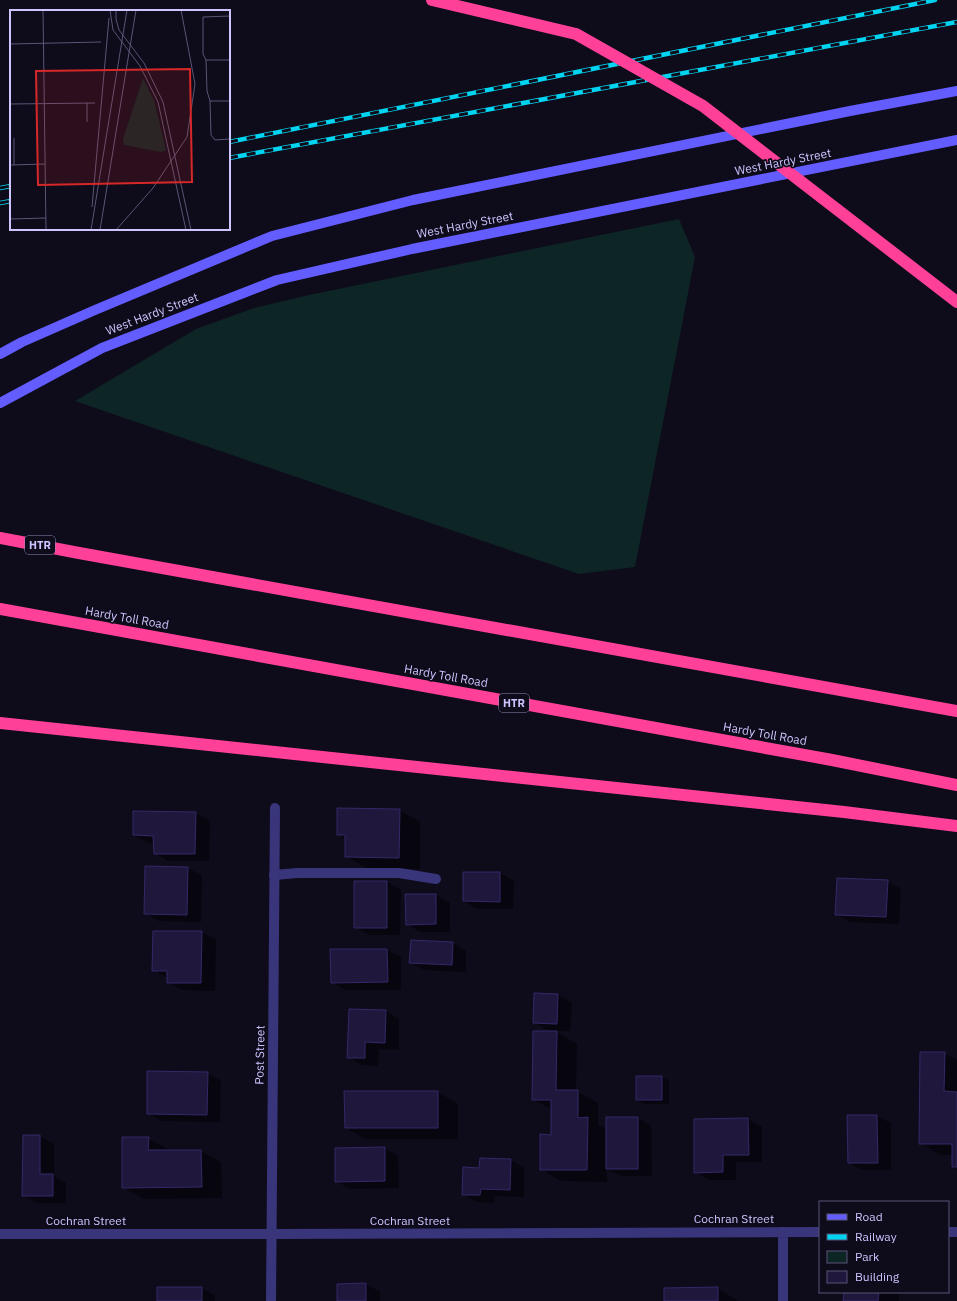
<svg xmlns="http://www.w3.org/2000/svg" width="957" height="1301" font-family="'IBM Plex Sans',sans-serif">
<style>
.green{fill:#0e2525}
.shadow{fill:#0007}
.building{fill:#1f173c;stroke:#362868}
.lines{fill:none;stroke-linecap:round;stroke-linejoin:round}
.lane{stroke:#39357b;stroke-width:10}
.street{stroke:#39357b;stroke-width:10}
.secondary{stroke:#635cff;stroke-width:10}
.highway{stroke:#ff4098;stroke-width:12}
.rail-casing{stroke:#00d4f0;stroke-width:4.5}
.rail{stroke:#0e0b1b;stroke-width:3;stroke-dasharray:9;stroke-linecap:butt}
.highway-bridge{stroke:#ff4098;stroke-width:12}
.labels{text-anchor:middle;stroke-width:3.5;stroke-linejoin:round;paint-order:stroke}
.shield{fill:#0e0b1b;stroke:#948dbb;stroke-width:1}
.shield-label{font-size:11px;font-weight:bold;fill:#cdc5ff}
.street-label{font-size:12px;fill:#cdc5ff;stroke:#0e0b1b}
.inset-road{fill:none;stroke:#5a5576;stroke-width:1}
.view{fill:#d62828;fill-opacity:0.15;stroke:#d62828;stroke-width:2}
.inset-edge{fill:none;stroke:#cdc5ff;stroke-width:2}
</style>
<rect width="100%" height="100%" fill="#0e0b1b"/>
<path class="green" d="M679 219 695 257 635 567 579 574 75 401 196 329 254 308 309 295Z"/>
<path class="shadow" d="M400 810 420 822V869L366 868 346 856V839L338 834Z
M196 813 210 821 209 861H168L155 853V843H148L134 835Z
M188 868 202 876 201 922 159 921 145 913Z
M464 873H500L514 881 513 909H477L464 901Z
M887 881 901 889 899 924 850 922 836 914Z
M355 882H387L401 890 400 935H369L355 927Z
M406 895H436L450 903V932H420L407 924Z
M154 932H202L216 940 215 991 182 990 168 982V978L153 970Z
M453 943 466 951V972L424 970 410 962Z
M331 950H387L401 957V990H345L332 982Z
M535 994 558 995 572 1003 570 1031H554L577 1044 576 1091 598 1103V1125L607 1130 638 1118 651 1126 652 1176H621L607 1169V1182L561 1181 541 1169 552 1136V1110L533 1099 550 1032 534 1022Z
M386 1011 399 1019V1050L379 1049 378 1066 362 1065 348 1057Z
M944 1053 957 1060V1169L953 1167V1155H940L920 1143Z
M207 1073 221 1081 220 1122 161 1121 148 1113Z
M637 1077H662L669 1081V1104H644L637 1100Z
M438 1092 458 1104V1139H366L346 1128Z
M848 1116H877L891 1123V1170H862L848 1162Z
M748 1119 762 1127V1162H736V1180H709L695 1172Z
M24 1136H40L54 1144V1176L66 1183V1203H37L23 1195Z
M148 1138 169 1150V1151H201L221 1162 222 1198 144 1199 123 1187Z
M385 1148 398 1156 399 1188 350 1189 336 1181Z
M511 1160 524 1168V1197L494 1196V1203L477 1202 463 1194 480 1169Z
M366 1284 380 1292V1301H338Z
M202 1288 215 1296V1301H158Z
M717 1288 738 1301H665Z
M845 1292H899V1301H844Z"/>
<path class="building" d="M337 808 400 809 399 858 345 857V835H337Z
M133 811 196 812 195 854H154L153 836 133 835Z
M145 866 188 867 187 915 144 914Z
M463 872H500V902L463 901Z
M837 878 888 880 886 917 835 915Z
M354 881H387V928H354Z
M405 894H436V924L406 925Z
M153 931H202L201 983H167V971H152Z
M411 940 453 942 452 965 409 963Z
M330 949H387L388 982 331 983Z
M534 993 558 994 557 1024 533 1023Z
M349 1009 386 1010 385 1043 365 1042V1058H347Z
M533 1031H557L556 1090H578V1118L588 1117 587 1170H540V1134L551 1135V1100H532Z
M920 1052H945L944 1091 957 1092V1167H952V1144H919Z
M147 1071 208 1072 207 1115 147 1114Z
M636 1076H662V1100H636Z
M344 1091H438V1128H345Z
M847 1115H877L878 1163H848Z
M606 1117H638V1169H606Z
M748 1118 749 1155H723V1172L694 1173V1119Z
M23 1135H40V1174H53V1196H22Z
M122 1137H149L148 1150H201L202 1187 122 1188Z
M385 1147V1181L335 1182V1148Z
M480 1158 511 1159 510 1190 481 1189 480 1195H462L463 1167 479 1168Z
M366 1283V1301H337V1284Z
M157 1287H202V1301H157Z
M718 1287V1301H664V1288Z
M844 1292H879L878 1301H843Z"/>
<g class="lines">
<path class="lane" d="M274 875 297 873H399L436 879"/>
<path class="street" d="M783 1232V1301
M948 1232H957
M0 1234H271L820 1232
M271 1301 275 808"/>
<path class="secondary" d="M0 354 22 342 95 310 272 236 413 200 850 111 957 91
M0 403 102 348 277 280 412 249 957 140"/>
<path class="highway" d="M0 538 79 553 957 711
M0 609 832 760 957 785
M0 723 844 812 957 826"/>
<g class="rail-casing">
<path id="rail" d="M229 142 935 0
M229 158 957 22
M0 188 11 186
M0 203 11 201"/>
</g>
<use href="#rail" class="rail"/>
<path class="highway-bridge" d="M432 0 576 34 703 106 957 302"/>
</g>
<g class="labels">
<g class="shield">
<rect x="25" y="536" width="30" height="18" rx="3"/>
<rect x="499" y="694" width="30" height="18" rx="3"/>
</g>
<g class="shield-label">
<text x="40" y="549">HTR</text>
<text x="514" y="707">HTR</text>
</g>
<g class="street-label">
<text transform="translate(783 162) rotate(-11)" y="4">West Hardy Street</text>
<text transform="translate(465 225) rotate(-11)" y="4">West Hardy Street</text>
<text transform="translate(152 314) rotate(-21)" y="4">West Hardy Street</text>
<text transform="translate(127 618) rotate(10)" y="4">Hardy Toll Road</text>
<text transform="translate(446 676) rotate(10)" y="4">Hardy Toll Road</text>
<text transform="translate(765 734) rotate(10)" y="4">Hardy Toll Road</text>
<text transform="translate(260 1055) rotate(-89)" y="4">Post Street</text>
<text x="734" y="1223">Cochran Street</text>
<text x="86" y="1225">Cochran Street</text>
<text x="410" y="1225">Cochran Street</text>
</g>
</g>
<g transform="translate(10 10)">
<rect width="220" height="220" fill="#0e0b1b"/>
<path d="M133 68 144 90 156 140 151 142 114 135 113 129Z" fill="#0e2525"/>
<path class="inset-road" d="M33 0 36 220M100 0 103 20 130 56 148 92 176 220M106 0V9L109 20 134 53 153 92 181 220M220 6 193 7V44L196 50 197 81 200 91H220M0 34 91 32M196 50H220M200 91 201 125 205 130 220 129M0 94 85 93M77 112V93M0 155 35 154M4 155V128M82 197 99 8M0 209 36 208M81 220 117 0M90 220 126 0M106 220 143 178 177 127 185 74 171 0"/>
<path class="view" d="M180 59 182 172 28 175 26 61Z"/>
<rect width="220" height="220" class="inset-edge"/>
</g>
<rect x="819" y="1201" width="130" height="92" fill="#0e0b1b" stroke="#5a5576"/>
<rect x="827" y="1214" width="20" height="6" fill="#635cff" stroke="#5a5576"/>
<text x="855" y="1221" font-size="12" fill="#cdc5ff">Road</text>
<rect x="827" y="1234" width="20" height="6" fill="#00d4f0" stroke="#5a5576"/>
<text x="855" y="1241" font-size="12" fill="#cdc5ff">Railway</text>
<rect x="827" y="1251" width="20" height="12" fill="#0e2525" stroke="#5a5576"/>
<text x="855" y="1261" font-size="12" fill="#cdc5ff">Park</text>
<rect x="827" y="1271" width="20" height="12" fill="#1f173c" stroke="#5a5576"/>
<text x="855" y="1281" font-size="12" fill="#cdc5ff">Building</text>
</svg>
